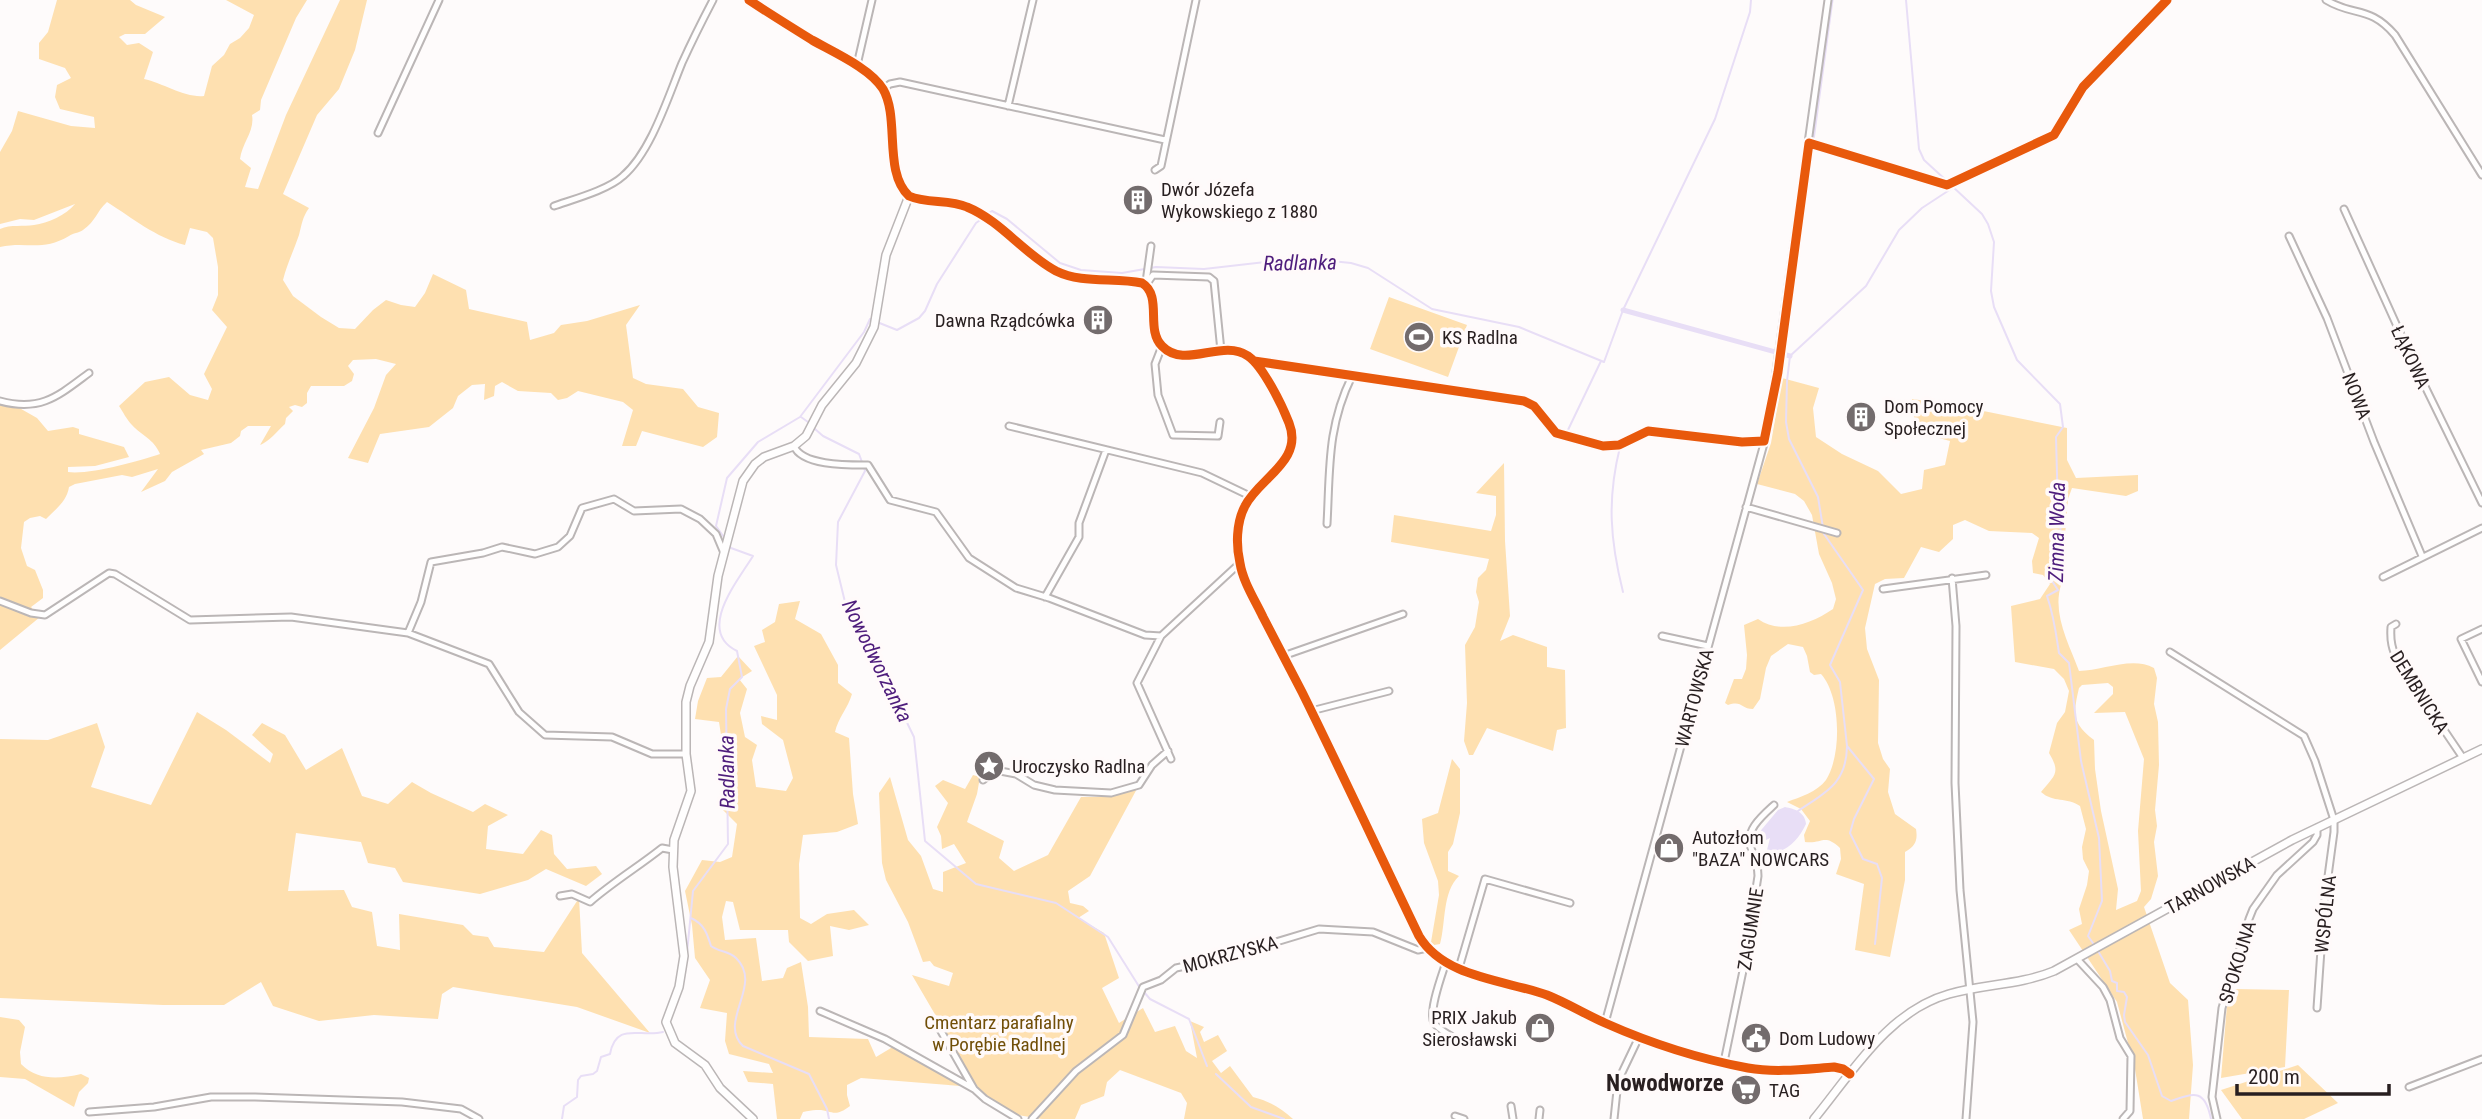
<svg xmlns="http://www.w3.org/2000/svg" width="2482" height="1119" font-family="'Roboto Condensed',sans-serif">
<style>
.green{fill:#fee0b0;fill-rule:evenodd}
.water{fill:#e8def6}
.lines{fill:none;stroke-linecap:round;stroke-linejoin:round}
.stream{stroke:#e8def6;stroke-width:2}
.canal{stroke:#e8def6;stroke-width:5}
.street-casing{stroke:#bbb6b6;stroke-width:9}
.secondary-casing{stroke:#bbb6b6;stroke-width:10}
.street{stroke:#fffefe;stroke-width:5}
.secondary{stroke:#fffefe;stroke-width:7}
.cycleway-casing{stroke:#fffafa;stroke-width:13}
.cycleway{stroke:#e8590c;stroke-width:9}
.labels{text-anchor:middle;stroke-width:7;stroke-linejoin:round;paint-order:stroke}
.poi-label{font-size:19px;fill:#281f20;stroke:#fffafa;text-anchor:start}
.street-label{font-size:19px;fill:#281f20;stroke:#fffafa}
.park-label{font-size:19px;fill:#714f08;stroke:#fffafa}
.water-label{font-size:21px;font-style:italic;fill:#4e1d7c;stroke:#fffafa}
.quarter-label{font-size:23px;font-weight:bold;fill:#281f20;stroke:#fffafa}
</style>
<rect width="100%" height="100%" fill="#fefbfb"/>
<path class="green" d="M57 0H130L136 5 165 17 145 34H125L119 37 127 45 139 43 153 52 144 79C163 83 185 98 204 96L212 66 224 55 230 44 240 38 249 28 254 15 226 0H307L296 18 261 100 260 110 252 115C255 131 242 143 240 159L251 168 245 187 258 189 286 115 340 0H367L355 50 339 89 317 115 283 194 309 208C302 218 302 224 299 235 294 250 287 264 283 280L293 296 321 317 339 328 355 329 373 310 386 300 401 305 415 307 425 293 433 274 466 290 469 309 527 322 530 340 554 333 561 325 587 321 640 305 626 325 633 378 646 384 683 389 698 407 719 413 717 437 703 447 642 431 636 446H622L633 410 623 402 578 391 567 398 558 400 551 393 518 391 502 382 495 386 494 396 484 400 485 384 472 385 458 396 453 408 429 427 380 434 368 463 348 458 374 408 386 375 396 364 376 359 353 360 348 366 354 374 352 381 344 386H311L307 393V403L302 407 295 405 289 407 293 411 286 418 285 424C277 431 270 441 260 445L271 426H248L241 431 240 436 231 443 201 450 204 454 172 472 165 481 141 492 158 469 132 477 122 475 75 484 69 487C67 501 55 510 46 519L40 516 30 518 24 522 21 548 27 566 35 570 43 590V598L31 607 40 617 0 650V397L37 418 48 431 73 427 79 429V434L124 447 129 457 95 466 68 467V472C89 475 140 461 160 454 154 439 142 436 132 425 127 420 123 412 119 406L145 382 169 377 190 395 208 400 212 389 204 374 227 327 212 310 218 295V267L213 238 207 232 190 228 185 245C155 237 134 219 107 202 96 212 96 221 83 230 79 233 73 233 69 236 42 252 26 241 0 247V229C11 224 23 227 34 225 48 223 66 215 75 204L34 220 20 219 0 224V152L12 131 18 111 71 126 95 128 94 117 60 109 55 97 57 85 71 78 65 68 39 59V43L48 32Z
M1389 297 1467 325 1448 377 1370 349Z
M1782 378 1819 388 1813 408 1816 437 1842 454 1878 471 1901 494 1922 489 1924 470 1945 465 1950 441 1916 432 1912 399 1949 404 2067 428V460L2076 478 2138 475V491L2126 496 2072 488 2068 499 2061 585C2052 614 2069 644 2079 671 2102 671 2132 656 2154 668L2157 678 2154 704 2158 722 2159 765 2155 810 2157 826 2154 842 2158 876 2151 899 2144 907 2170 983 2188 1000 2193 1065 2189 1119H2143L2135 1069 2117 1002 2069 930 2082 924 2079 909 2087 885 2089 871 2083 859 2082 847 2086 829 2080 806C2067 797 2053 803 2041 792 2055 775 2061 773 2049 753L2057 723 2065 712 2069 691 2064 679 2054 669 2015 662 2011 606 2040 599 2050 584 2043 575 2033 573 2032 561 2039 538 2032 533 1989 531 1965 520 1953 525V539L1939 552 1921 547 1904 578 1885 579 1875 584 1865 628 1867 649 1879 680 1878 743 1883 759 1890 769 1888 792 1895 814 1916 829C1918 841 1915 846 1905 852V880L1890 957 1855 950 1864 884 1836 874 1841 859 1840 848C1824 833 1823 844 1805 842L1804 835 1810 821 1801 809 1787 802C1800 797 1817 792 1826 780 1842 755 1841 696 1821 674L1814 675 1810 672 1807 656 1803 647 1788 644 1771 656 1766 668 1760 699 1753 709C1741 709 1742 700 1728 705L1725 703 1734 679H1742L1746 669 1747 655 1744 625 1758 619C1781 635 1811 624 1833 609L1836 599 1832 583 1819 554 1812 515 1804 501 1795 494 1757 484 1771 443ZM2108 683 2113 687V694L2094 713 2125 712 2144 759 2138 831 2141 891 2137 901 2116 910 2118 889 2101 811 2095 769 2094 740C2072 724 2073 713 2079 688L2082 685Z
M1504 463 1505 541 1510 616 1500 641 1513 635 1547 647V667L1565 670 1566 728 1557 730 1553 751 1487 728 1473 755H1469L1464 741 1467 703 1465 645 1475 627 1479 602 1476 592 1478 578 1486 570 1489 559 1391 542 1394 515 1491 531 1496 515V496L1476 493Z
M800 601 795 619 821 634 838 665V683L852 694C848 708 838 718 835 732L849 738 853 794 858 824 837 832 803 835 799 864 800 918 811 924 827 914 854 910 869 925 849 930 830 926 833 956 808 961 789 942 788 930H740L733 902 726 901 722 917 725 940 756 938 762 981 783 978 787 968 801 962 808 1007 809 1037 868 1039 876 1057 896 1045 961 1086 861 1078 847 1085V1095L850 1106C833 1119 832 1109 816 1110 812 1110 808 1111 803 1112L800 1119H777L773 1084 748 1082 743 1071 773 1073 769 1064 729 1054 725 1041 727 1013 700 1008 710 980 695 958 692 925 685 891 702 860 720 862 732 857 737 824 719 806 725 761 719 722 695 719 698 701 707 678 721 677 738 656 752 671 739 679 747 689 740 713 745 737 757 745 752 760 756 787 786 791 793 778 783 740 762 724 761 716 777 720V695L754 646 765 642 762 630 775 622 779 604Z
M197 712 226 730 270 763 273 754 252 735 262 723 285 735 306 770 342 748 362 796 388 804 412 782 431 793 473 812 485 804 508 815 488 826 486 849 523 854 541 830 552 835 554 854 567 869 596 866 602 874 586 886 546 869 528 880 480 894 403 882 395 868 368 863 361 842 296 833 288 891 344 890 352 907 372 912 377 946 400 950 399 914 463 925 473 935 488 937 494 947 544 952 579 898 582 953 650 1033 577 1007 453 987 442 994 438 1019 374 1015 319 1021 273 1006 261 982 224 1005H163L0 998V739L48 740 97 723 105 747 91 787 151 805Z
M1452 759 1460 769V813L1453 844 1448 852V871L1459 876C1442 892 1446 923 1440 944L1434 945 1431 942 1439 895 1438 881 1424 843 1422 819 1438 813Z
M973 775 980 777 977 794 967 822 1004 841 999 858 1014 871 1048 855 1081 797H1109L1139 785 1090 876 1068 891 1070 903 1083 906 1089 911 1078 918 1104 933 1119 978 1102 988 1119 1023 1143 1008 1155 1032 1175 1026 1186 1051 1197 1058 1190 1021 1204 1027 1200 1032 1204 1042 1218 1035 1227 1051 1212 1061 1221 1073 1230 1066 1253 1097C1269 1101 1281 1108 1293 1119H1184L1187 1103 1181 1093 1120 1070 1107 1082 1104 1096 1081 1105 1075 1119H1042L1011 1114 1010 1110 1003 1109 978 1088 912 975 949 986 953 973 934 966 930 961 923 962 908 922 886 880 882 863 879 793 890 777 908 840 921 856 933 889 943 892V872L966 863 954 844 942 849 941 836 937 827 948 803 935 786 943 780 965 789Z
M2235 989 2289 990 2285 1067 2221 1078 2227 1005Z
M0 1017 19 1020 25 1027 20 1052 21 1064C38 1081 59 1079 81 1074L89 1078 88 1083 79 1092 74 1107 25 1079 0 1077Z
M2298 1065 2338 1103 2304 1119H2242L2221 1090Z"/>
<path class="water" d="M1785 807C1795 809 1805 812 1806 824 1799 839 1787 853 1769 853L1767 850 1770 838 1760 843 1757 835 1778 810Z"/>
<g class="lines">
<path class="stream" d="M1906 0 1919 149 1924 160 1948 182
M1952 186 1982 214 1988 224 1994 242 1991 291 1994 307 2017 360 2060 404 2063 427 2056 437 2058 511 2061 524 2059 542 2054 549 2059 557 2052 581 2058 590 2047 596C2054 616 2056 633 2059 653L2069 663 2081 761 2099 838 2102 901 2088 936 2095 946
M987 214 992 211 1007 219 1060 263 1081 270 1122 273 1156 267 1204 269 1302 258 1351 263 1368 268 1432 309 1519 327 1604 362 1623 310 1715 119 1750 12 1751 0
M877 322 897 330 919 318 925 311 937 284 976 223 983 218
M1601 361 1567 432 1603 442H1615
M801 417 808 422
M815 429 823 436 859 454 862 462
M1620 447C1607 499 1610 540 1623 592
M864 468 865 471 838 522 836 565 845 602 876 659 914 737 925 841 976 884 1056 903 1108 937 1140 988
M726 540 716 526 727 478 758 442 800 417 864 332 870 319 872 320
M1798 811C1826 792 1846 784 1847 747
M691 918C704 924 707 933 711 946 719 952 729 951 736 958 764 985 717 1021 743 1046L809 1074 827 1109 829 1119
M1875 944 1882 878 1877 864 1863 859 1850 833 1854 819 1874 779 1847 746 1840 682 1830 665 1863 590 1824 534 1818 497 1789 439 1786 422 1787 381 1790 356 1866 286 1899 230 1922 208 1954 187
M2098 951 2110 971 2112 981 2117 983V991L2124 992 2127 997 2124 1015 2125 1022 2148 1055 2162 1096 2171 1101C2196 1092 2205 1090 2211 1119
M687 953 693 891 728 844 726 709 730 689 742 677 737 651C696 631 737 582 753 556L731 548 729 545
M684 977 686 966
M1144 992 1150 999 1189 1019 1207 1066
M1216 1074 1251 1107 1284 1119
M562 1119 564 1106 577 1097 578 1080 581 1076 593 1074 597 1071 601 1057 610 1054C616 1021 640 1038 663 1032"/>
<path class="canal" d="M1623 310 1790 356
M1783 354 1831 0"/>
<g class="street-casing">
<path id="street" d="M2326 0C2354 17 2369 5 2395 35L2482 175
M857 65 872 0
M883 89 890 84 900 82 1165 140
M1008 106 1033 0
M378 133 439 0
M1809 143 1947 185 2054 135 2083 87 2167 0
M1155 170 1161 166 1196 0
M554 206C574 199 608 190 623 176 651 152 668 97 682 63 692 41 702 21 713 0
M2344 209 2416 368 2482 503
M2289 236 2327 318 2374 442 2422 556
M1146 282 1151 246
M1146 285 1153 275 1209 277 1214 281 1221 351
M1162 346 1155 364 1158 395 1173 435 1218 436 1220 422
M1254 361 1524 401 1534 406 1556 433 1603 446 1619 445 1648 431 1742 442 1764 441
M0 401C41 412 58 396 89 373
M1009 426 1202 473 1252 497
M794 446C802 466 849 465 868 465L890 500 936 512 969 558 1016 588 1049 598 1145 635 1161 636
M1746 507 1837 533
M1327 524C1330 469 1327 427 1352 376
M2383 577 2482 528
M1952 578 1956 626 1955 783 1960 890 1973 1022 1966 1119
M1883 589 1986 575
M1045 597 1079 537V523L1106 450
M0 601 31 613 45 615 109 573 115 574 190 620 291 617 408 633 489 664 519 712 545 735 612 737 652 754H686
M2396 624 2391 627C2390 641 2392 649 2398 662L2463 758
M2482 629 2461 639 2482 682
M408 633 421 602 431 562 483 553 502 547 535 554 558 547 570 536 582 508 614 499 634 511 681 509 700 519 716 534 724 553
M1662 636 1708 646
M2170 652 2304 736 2315 761 2334 820V832L2324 906 2317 1008
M1283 656 1403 614
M1311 711 1389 691
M1171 759 1137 683 1161 636 1240 563
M983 780 995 770 1016 774 1034 785 1055 790 1111 793 1139 785 1152 765 1168 751
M560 896 572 894 590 902C613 882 638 867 662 848L673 850
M2077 959 2103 987 2110 1000 2120 1038 2131 1056 2130 1111 2123 1119
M1446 962C1442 975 1428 1011 1434 1023 1439 1030 1450 1035 1457 1040
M1459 968 1485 879 1570 903
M820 1011 885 1039 974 1089
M1605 1023 1768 429 1828 0
M938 1026 974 1089 985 1099 1018 1119
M1724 1062 1745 961 1758 876C1758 865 1755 859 1751 848 1744 831 1762 816 1774 805
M2409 1087 2482 1059
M1511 1106 1513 1119
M89 1112 154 1107 211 1097H255L402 1102 461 1109 479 1119
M1455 1116 1464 1119
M1032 1119 1076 1071 1123 1035 1143 987 1161 980 1176 968 1223 958 1319 929 1373 932 1418 950 1427 948
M1539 1119 1540 1110
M1614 1119 1618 1081 1639 1037
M2217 1119 2212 1097 2222 1008 2249 919 2253 909 2277 875 2313 842 2317 835V828"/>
</g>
<g class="secondary-casing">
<path id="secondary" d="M749 0C770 14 791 27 812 40 833 52 870 68 883 89 900 118 883 172 909 196 927 204 949 199 967 207 1001 221 1024 254 1056 271 1082 284 1115 277 1142 283 1163 296 1145 329 1162 346 1185 370 1222 338 1248 356 1263 366 1282 405 1289 423 1304 461 1259 478 1245 506 1236 523 1236 546 1240 563 1243 582 1255 600 1263 617 1276 642 1289 667 1302 692 1342 773 1380 855 1419 936 1444 978 1505 980 1547 995 1567 1003 1585 1014 1605 1023 1650 1043 1700 1059 1748 1068 1776 1073 1806 1069 1834 1067L1843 1069 1850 1074
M753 1119 720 1088 705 1065 675 1043 666 1022 679 987 684 956 673 867 674 840 691 791 686 754V702L690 686 709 642 718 576 743 481 755 464 764 457 794 446 806 436 822 405 856 363 874 327 886 255 909 196
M1814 1119C1852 1073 1888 1011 1949 994 1984 984 2020 985 2054 971L2292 840 2482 749"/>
</g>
<use href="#street" class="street"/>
<use href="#secondary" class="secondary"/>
<g class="cycleway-casing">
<path id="cycleway" d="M749 0C770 14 791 27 812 40 833 52 870 68 883 89 900 118 883 172 909 196 927 204 949 199 967 207 1001 221 1024 254 1056 271 1082 284 1115 277 1142 283 1163 296 1145 329 1162 346 1185 370 1222 338 1248 356 1263 366 1282 405 1289 423 1304 461 1259 478 1245 506 1236 523 1236 546 1240 563 1243 582 1255 600 1263 617 1276 642 1289 667 1302 692 1342 773 1380 855 1419 936 1444 978 1505 980 1547 995 1567 1003 1585 1014 1605 1023 1650 1043 1700 1059 1748 1068 1776 1073 1806 1069 1834 1067L1843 1069 1850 1074
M1254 361 1524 401 1534 406 1556 433 1603 446 1619 445 1648 431 1742 442 1764 441 1778 372 1809 143 1947 185 2054 135 2083 87 2167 0"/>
</g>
<use href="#cycleway" class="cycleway"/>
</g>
<defs>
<g id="building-disc" transform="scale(1.575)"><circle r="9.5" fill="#736c6d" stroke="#fffafa"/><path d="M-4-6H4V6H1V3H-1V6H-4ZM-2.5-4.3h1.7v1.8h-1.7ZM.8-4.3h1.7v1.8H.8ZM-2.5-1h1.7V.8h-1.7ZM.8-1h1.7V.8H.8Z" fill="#fff"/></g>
<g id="stadium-disc" transform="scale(1.575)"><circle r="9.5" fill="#736c6d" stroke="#fffafa"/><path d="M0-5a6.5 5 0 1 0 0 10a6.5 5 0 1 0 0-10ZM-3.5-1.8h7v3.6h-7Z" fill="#fff"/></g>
<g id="sight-disc" transform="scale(1.575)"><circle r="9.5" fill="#736c6d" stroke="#fffafa"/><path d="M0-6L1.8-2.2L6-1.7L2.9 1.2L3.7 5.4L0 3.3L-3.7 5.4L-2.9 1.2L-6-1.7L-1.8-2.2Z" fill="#fff"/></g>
<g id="shop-disc" transform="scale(1.575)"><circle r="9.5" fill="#736c6d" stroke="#fffafa"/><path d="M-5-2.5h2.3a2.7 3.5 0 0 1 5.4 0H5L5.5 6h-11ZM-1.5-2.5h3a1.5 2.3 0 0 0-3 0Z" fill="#fff"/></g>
<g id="civic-disc" transform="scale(1.575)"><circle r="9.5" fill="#736c6d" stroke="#fffafa"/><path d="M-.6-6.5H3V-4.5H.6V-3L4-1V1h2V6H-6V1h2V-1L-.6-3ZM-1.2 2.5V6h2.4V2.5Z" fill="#fff"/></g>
<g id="supermarket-disc" transform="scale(1.575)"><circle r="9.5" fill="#736c6d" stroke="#fffafa"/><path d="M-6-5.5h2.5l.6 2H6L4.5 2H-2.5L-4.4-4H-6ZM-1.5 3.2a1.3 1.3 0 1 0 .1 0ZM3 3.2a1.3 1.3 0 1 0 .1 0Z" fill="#fff"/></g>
</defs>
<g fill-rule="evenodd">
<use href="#building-disc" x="1138" y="200"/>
<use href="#building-disc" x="1098" y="320"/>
<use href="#stadium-disc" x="1419" y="337"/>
<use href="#building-disc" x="1861" y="417"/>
<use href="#sight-disc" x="989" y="766"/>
<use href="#shop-disc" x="1669" y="848"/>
<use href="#shop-disc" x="1540" y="1028"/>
<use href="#civic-disc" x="1756" y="1038"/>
<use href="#supermarket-disc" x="1746" y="1090"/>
</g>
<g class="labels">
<g class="poi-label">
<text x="1161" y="196">Dwór Józefa<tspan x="1161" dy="22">Wykowskiego z 1880</tspan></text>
<text x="1075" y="327" text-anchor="end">Dawna Rządcówka</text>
<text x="1442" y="344">KS Radlna</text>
<text x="1884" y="413">Dom Pomocy<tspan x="1884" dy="22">Społecznej</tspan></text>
<text x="1012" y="773">Uroczysko Radlna</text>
<text x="1692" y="844">Autozłom<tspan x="1692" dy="22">"BAZA" NOWCARS</tspan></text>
<text x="1517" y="1024" text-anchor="end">PRIX Jakub<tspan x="1517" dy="22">Sierosławski</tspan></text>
<text x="1779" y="1045">Dom Ludowy</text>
<text x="1769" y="1097">TAG</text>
</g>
<g class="street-label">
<text transform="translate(2411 357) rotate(65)" y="7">ŁĄKOWA</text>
<text transform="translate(2357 396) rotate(69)" y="7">NOWA</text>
<text transform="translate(2420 692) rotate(58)" y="7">DEMBNICKA</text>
<text transform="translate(1694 698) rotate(-75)" y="7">WARTOWSKA</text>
<text transform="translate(2210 885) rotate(-29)" y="7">TARNOWSKA</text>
<text transform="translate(2325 914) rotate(-84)" y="7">WSPÓLNA</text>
<text transform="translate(1750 929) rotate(-81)" y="7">ZAGUMNIE</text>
<text transform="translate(1230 954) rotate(-15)" y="7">MOKRZYSKA</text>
<text transform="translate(2237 962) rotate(-73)" y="7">SPOKOJNA</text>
</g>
<g class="park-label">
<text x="999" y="1029">Cmentarz parafialny<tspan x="999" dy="22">w Porębie Radlnej</tspan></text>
</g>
<g class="water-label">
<text transform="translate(1300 263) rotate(-1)" y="7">Radlanka</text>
<text transform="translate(2057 532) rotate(-89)" y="7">Zimna Woda</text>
<text transform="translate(877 661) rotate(64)" y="7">Nowodworzanka</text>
<text transform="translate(727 772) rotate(-91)" y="7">Radlanka</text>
</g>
<g class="quarter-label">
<text x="1665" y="1091">Nowodworze</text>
</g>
</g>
<path d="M2237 1084v10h152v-10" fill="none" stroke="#281f20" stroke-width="3.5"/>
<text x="2248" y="1084" font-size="21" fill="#281f20" stroke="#fffafa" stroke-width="5" paint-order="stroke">200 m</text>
</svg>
